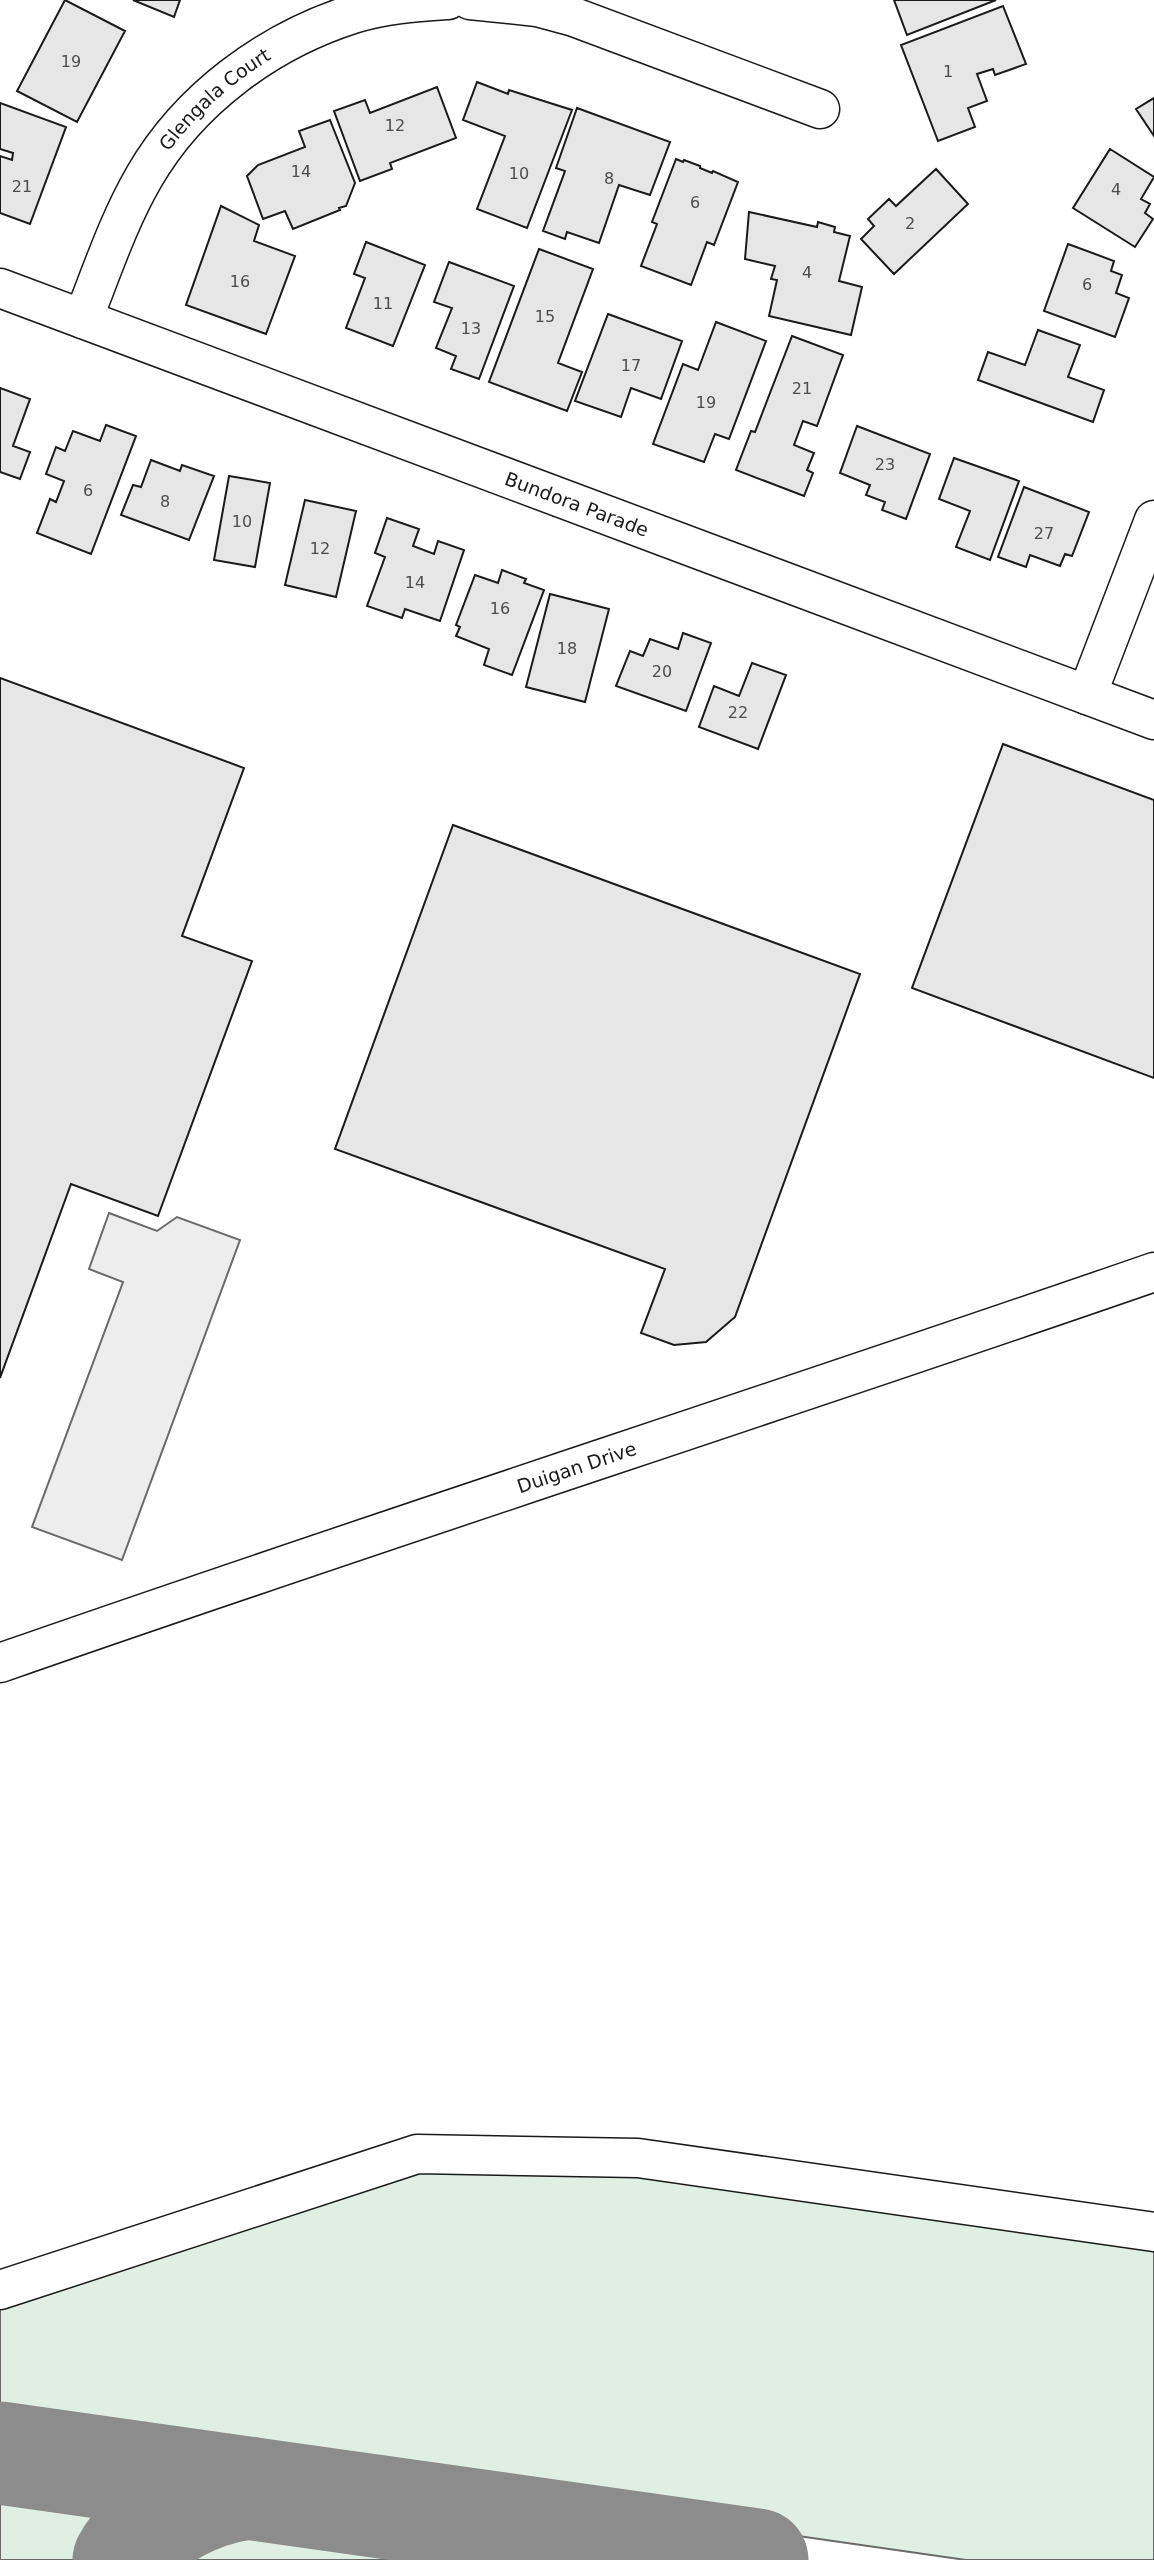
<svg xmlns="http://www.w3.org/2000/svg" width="1154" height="2560" font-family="'DejaVu Sans',sans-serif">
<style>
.green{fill:#e0efe3;stroke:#6a6a6a;stroke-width:2}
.parking{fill:#ededed;stroke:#6a6a6a;stroke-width:2}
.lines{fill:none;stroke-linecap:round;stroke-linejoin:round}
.taxiway{stroke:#8c8c8c;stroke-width:103}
.building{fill:#e6e6e6;stroke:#1a1a1a;stroke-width:2}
.minor-casing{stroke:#1a1a1a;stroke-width:41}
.major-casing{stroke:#1a1a1a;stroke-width:41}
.minor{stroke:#fff;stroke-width:38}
.major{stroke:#fff;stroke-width:38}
.labels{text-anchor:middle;stroke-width:5;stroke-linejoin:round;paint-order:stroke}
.number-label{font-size:16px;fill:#4d4d4d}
.street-label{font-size:19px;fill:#1a1a1a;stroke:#fff}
</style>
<rect width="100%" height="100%" fill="#fff"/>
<path class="green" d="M440 2163 606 2165 1154 2241V2560H966L0 2422V2304Z
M0 2485 98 2499 90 2560H0Z
M268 2518 565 2560H178C203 2535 234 2524 268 2518Z"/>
<path class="parking" d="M109 1213 157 1231 177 1217 240 1240 122 1560 32 1527 123 1282 89 1269Z"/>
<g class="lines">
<path class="taxiway" d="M0 2453 757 2560
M124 2560C146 2520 205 2493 249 2488"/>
</g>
<path class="building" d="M65 0 125 31 77 122 17 91Z
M133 0H180L174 17Z
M894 0H996L907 35Z
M1003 6 1026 64 995 75 993 69 977 74 987 101 968 108 975 127 938 141 901 45Z
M477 82 508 94 509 90 572 110 527 228 477 209 505 136 463 120Z
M437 87 456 138 390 163 392 169 360 181 334 111 365 100 370 113Z
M1154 98V136L1136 109Z
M0 103 66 127 30 224 0 213V156L12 160 13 153 0 149Z
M577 108 670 142 650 195 619 185 599 243 567 232 565 239 543 231 565 171 556 168Z
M330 120 355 183 346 206 339 208 340 210 293 229 285 211 263 219 247 176 258 165 305 147 299 131Z
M1110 149 1154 177 1141 199 1150 204 1145 213 1153 219 1135 247 1073 208Z
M676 159 683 162 684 160 700 166V168L712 173 713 171 738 182 714 245 707 242 691 285 641 266 657 224 652 222Z
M936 169 968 204 894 274 861 239 874 226 868 219 889 199 896 206Z
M221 206 259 225 254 241 295 256 266 334 186 305Z
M749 212 817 227 818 222 835 227 834 232 850 236 839 281 862 287 851 335 769 316 777 280 771 279 775 266 745 259Z
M366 242 425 265 393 346 346 328 365 278 354 274Z
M1068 244 1114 261 1111 271 1122 275 1116 293 1129 298 1115 337 1044 311Z
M539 249 593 269 558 363 582 372 567 411 489 382Z
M449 262 514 286 479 379 451 369 456 356 436 348 452 308 434 302Z
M608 314 682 341 661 399 631 388 621 417 575 401Z
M716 322 766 341 729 439 715 434 704 462 653 444 683 364 698 370Z
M1038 330 1080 345 1068 377 1104 390 1093 422 978 380 988 352 1025 365Z
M792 336 843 355 817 426 803 421 794 445 814 453 807 470 813 473 804 496 736 470 751 431 755 432Z
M0 388 30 399 13 446 30 452 20 479 0 472Z
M106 425 136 436 91 554 37 533 50 499 56 502 64 481 46 474 56 447 65 451 73 431 100 441Z
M857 426 930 454 906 519 882 510 885 502 866 495 870 485 840 473Z
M954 458 1019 481 990 560 956 547 970 511 939 499Z
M151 460 180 471 182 465 214 476 189 540 121 515 133 485 141 487Z
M229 476 270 483 255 567 214 560Z
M1024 487 1089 512 1072 556 1065 554 1060 566 1030 555 1026 567 998 557Z
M305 500 356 511 336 597 285 585Z
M387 518 419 529 413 546 434 554 438 541 464 550 440 621 405 609 402 618 367 606 385 557 375 553Z
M502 570 526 579 524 583 544 590 512 675 484 665 489 649 456 636 460 627 456 625 475 575 498 583Z
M550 594 609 609 585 702 526 687Z
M683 633 711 643 686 711 616 686 630 651 643 656 650 639 678 649Z
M752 663 786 675 758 749 699 727 714 686 739 696Z
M0 678 244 768 182 936 252 961 158 1216 71 1184 0 1378Z
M1003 744 1154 800V1078L912 988Z
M453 825 860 974 735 1317 706 1342 674 1345 641 1333 665 1269 335 1149Z"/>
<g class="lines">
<g class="minor-casing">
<g id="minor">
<path d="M470 0 537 7 574 17 820 109"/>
<path id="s1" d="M0 288 1154 720"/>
<path id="s2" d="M83 319C102 271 118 222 144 177 189 99 268 41 353 14 384 4 417 2 448 0"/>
<path d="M1087 695 1154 520"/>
<path d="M0 2290 417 2154 638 2158 1154 2232"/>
</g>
</g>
<g class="major-casing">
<g id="major">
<path id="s3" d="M0 1663C383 1529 770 1405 1154 1272"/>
</g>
</g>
<use href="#minor" class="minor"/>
<use href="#major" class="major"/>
</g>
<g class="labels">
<g class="number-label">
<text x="71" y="67">19</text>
<text x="948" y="77">1</text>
<text x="395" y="131">12</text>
<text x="301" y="177">14</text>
<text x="519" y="179">10</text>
<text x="609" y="184">8</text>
<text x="22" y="192">21</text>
<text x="1116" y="195">4</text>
<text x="695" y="208">6</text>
<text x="910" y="229">2</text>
<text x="807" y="278">4</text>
<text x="240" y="287">16</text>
<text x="1087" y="290">6</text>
<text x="383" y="309">11</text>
<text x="545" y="322">15</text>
<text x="471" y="334">13</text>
<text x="631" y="371">17</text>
<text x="802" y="394">21</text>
<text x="706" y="408">19</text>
<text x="885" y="470">23</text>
<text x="88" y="496">6</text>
<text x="165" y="507">8</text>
<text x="242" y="527">10</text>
<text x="1044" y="539">27</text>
<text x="320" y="554">12</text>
<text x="415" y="588">14</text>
<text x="500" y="614">16</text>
<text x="567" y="654">18</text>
<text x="662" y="677">20</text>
<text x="738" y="718">22</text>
</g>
<g class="street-label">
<text dy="7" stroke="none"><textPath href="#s2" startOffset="261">Glengala Court</textPath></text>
<text dy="7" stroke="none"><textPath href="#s1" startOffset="616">Bundora Parade</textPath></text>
<text dy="7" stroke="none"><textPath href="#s3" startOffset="609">Duigan Drive</textPath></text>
</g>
</g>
</svg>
